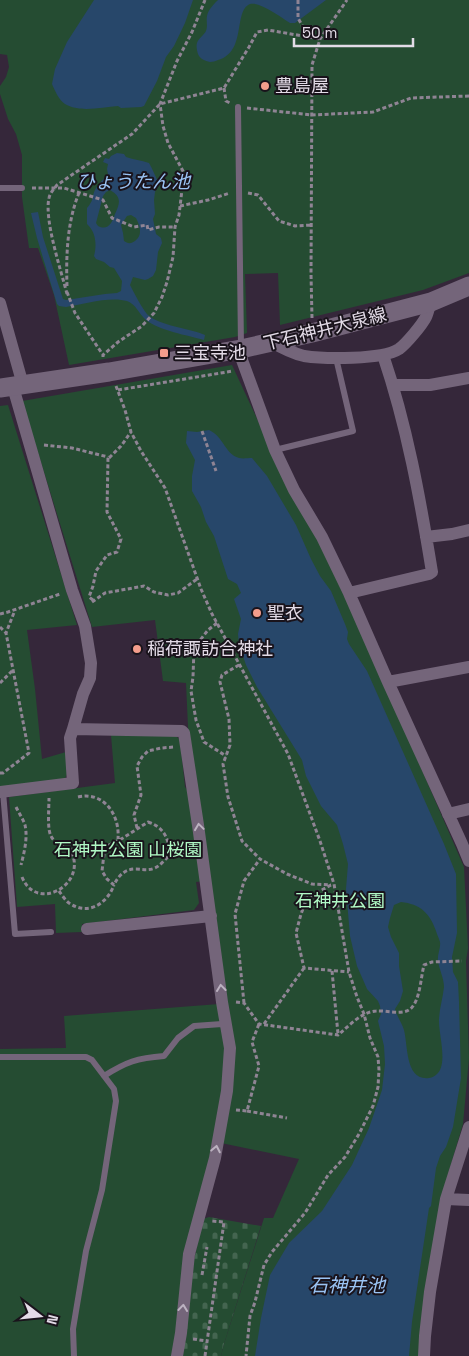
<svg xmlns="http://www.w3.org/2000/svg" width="469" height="1356" font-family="'Space Grotesk','Noto Sans JP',sans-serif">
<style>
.cemetery{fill:url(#cemetery-stones)}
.park{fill:#254c32}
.water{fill:#27476a;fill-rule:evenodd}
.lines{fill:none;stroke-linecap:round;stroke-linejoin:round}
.path{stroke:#8f8494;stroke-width:3;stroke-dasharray:4 2.5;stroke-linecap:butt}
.service{stroke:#74657a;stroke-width:6}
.minor{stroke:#74657a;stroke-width:12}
.secondary{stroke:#74657a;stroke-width:19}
.oneway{stroke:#bcb2c1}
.poi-dot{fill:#f49d8c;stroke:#19131b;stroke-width:2}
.labels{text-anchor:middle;stroke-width:4;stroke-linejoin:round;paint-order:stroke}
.poi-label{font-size:18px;fill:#e3dbe7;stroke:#19131b;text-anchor:start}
.street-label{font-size:18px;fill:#e3dbe7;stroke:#19131b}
.park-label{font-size:18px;fill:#b0f9c5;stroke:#19131b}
.water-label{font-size:19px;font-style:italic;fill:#9ac3f3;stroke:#19131b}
</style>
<defs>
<pattern id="cemetery-stones" width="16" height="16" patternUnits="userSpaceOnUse" patternTransform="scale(1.25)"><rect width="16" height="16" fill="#254c32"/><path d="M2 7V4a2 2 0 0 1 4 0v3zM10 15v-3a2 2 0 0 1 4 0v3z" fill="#446550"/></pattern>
</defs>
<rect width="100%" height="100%" fill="#35273a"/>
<path class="cemetery" d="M209 1217 261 1226 224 1344 221 1356H182L192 1269 203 1219Z"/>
<path class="park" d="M0 0H469V273L423 290 280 325 278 273 245 274 247 333 235 337 69 365 54 295 38 248H29L22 197V155L16 134 8 119 0 94V86L6 77 9 67 7 55 0 54Z
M232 365 272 451 346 595 464 867 468 948 466 961 469 1058 463 1124 441 1198 419 1356H221L224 1344 264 1218H273L299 1159 221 1143 230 1099 203 831 188 727 186 683 163 681 155 620 92 627 22 401Z
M8 405 77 625 27 630 35 689 42 759 66 752 68 773 64 780 0 789V406Z
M111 735 176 736 180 740 185 787 191 794 204 881 196 882 199 903 194 910 82 924V932L56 933 55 904 17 907 9 797 115 783Z
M219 1004 227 1062 174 1356H0V1049L66 1048 64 1016Z"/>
<path class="water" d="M94 0H193L185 23 174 46 166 57 157 81 144 106 141 107 121 108 118 106C102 107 80 113 65 104 59 100 55 91 52 84L55 69 67 42Z
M218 0H326L295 23H290C282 18 259 1 250 4 233 11 247 52 218 60 216 61 212 62 210 62 205 61 200 59 198 54 197 51 196 46 197 43 198 39 204 35 206 31 208 26 206 21 207 16 208 10 214 4 218 0Z
M117 153 124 154 126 157C134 160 141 160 149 163 153 170 155 176 159 183L155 192 154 200 155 214 153 219 156 234 161 238 162 243 158 252 156 270 153 276 148 279 145 280 133 277 130 285C133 291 143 310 148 315 160 326 189 328 205 335L204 340C187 335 160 331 146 320 139 314 136 304 127 301 111 296 83 304 66 307L59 306 57 304 37 238 31 213 38 212 43 237 63 299 66 300 105 294 117 293 121 291 122 281 114 268 110 267 104 262 96 259 94 256C97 245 96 232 87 224V208C95 199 91 197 96 188 99 183 104 179 108 174L107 169 108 164 103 162 105 158 109 159 111 156ZM110 190C122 197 120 203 115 214 112 223 108 231 98 226L96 223 103 196 106 192ZM131 215 136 218C140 226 143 235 135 241 130 244 129 244 124 241L123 233 121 225 127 216Z
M209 430C224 437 225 454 239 458 243 459 248 458 252 458L267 476 296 525 311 559 320 576 331 591 345 624 348 632 347 639 349 644 367 671 444 844 456 874 457 933 452 957 453 972 458 982 459 1002 461 1078 453 1127 446 1147 440 1156 436 1168 431 1206 429 1208 412 1322 409 1356H255L261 1318 270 1275 289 1243 322 1211 352 1165 369 1128 382 1090 385 1064 384 1046 378 1021 381 1014 380 1006 378 1001 367 989 364 982 357 966 350 936 346 889 348 864 343 844 337 825 321 806 306 776 302 760 257 687 246 665 239 644 238 634 241 619 234 599 241 593 237 584 228 579 214 536 206 522 201 507 192 491V476L195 460 186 443 187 431 197 432ZM401 902C420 904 430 913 436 931 437 935 439 938 440 942 441 948 437 955 438 961 439 969 444 978 444 987 443 998 439 1009 439 1021 439 1034 446 1058 440 1070 438 1074 433 1078 429 1078 405 1081 408 1045 404 1030 402 1023 397 1017 395 1009L400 1001 403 991 399 966V953L391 937 388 927 390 918 394 905Z"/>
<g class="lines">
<path class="path" d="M298 0V18L304 29 305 35
M224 88 226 101 230 103
M247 108 312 115 373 112 411 98 469 96
M32 188H64L103 200 112 218 134 227 147 225 148 230 159 227H175
M248 193 258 195 279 221 295 226 311 225
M180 206 208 200 230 193
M67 286C66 256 67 222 79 193
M67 292 75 313 103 355
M67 294C61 270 44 220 49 198 50 193 54 189 57 185L132 134 160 104 224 88 249 47 257 32 268 30 320 39
M312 318 311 274 312 65 320 39 347 0
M103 357V355L118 342 142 326 154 313 162 297 167 282 173 257 175 227 179 215 184 173 168 143 163 126 160 104 177 61 192 32 205 0
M116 386 125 410 131 432 141 451 165 488 201 589 212 614 288 754 320 841 334 884 349 972 357 997 364 1014 370 1038 378 1057 379 1070 378 1087 373 1106 359 1134 345 1157 328 1175 305 1213 272 1252 264 1265 255 1302 250 1316 246 1356
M118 390 233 371
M202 431 216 471
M44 445 72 448 108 457
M93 600 89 597 93 586 96 571 107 555 117 552 121 539 107 512 108 457 109 458 121 446 131 432
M92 602 105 593 144 586 154 592 168 595 178 593 197 579
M0 614 8 612 60 594
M217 623 208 630 194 648 193 677 191 691 196 720 204 742 226 756
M0 627 6 633
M239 665 222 675 220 682 229 719 230 745 223 764 228 797 242 841 260 859 287 874 312 884 331 885
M0 683 13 670
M0 773H3L29 753 6 633 15 610
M78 797C104 791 120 815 118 839
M16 807C19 813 23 819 25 825 28 838 24 853 21 865
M148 822C164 827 169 839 170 855 165 859 160 866 155 868 148 871 142 869 135 869 125 869 118 876 114 885L107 879 102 871 104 854 109 845 123 838Z
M137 828 134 815 141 795 137 766 142 757 148 751 161 748 174 747
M68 850 85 847 104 854
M170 855 189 854
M22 877C35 910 79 889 74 860 72 847 56 847 51 836 47 829 49 808 49 798
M331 885 307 898 301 914 296 933 304 968 349 972
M59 891C62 895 65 900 69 903 88 916 107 904 114 885
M332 971 338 1034
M236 1002 244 1003 259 1024 338 1035C349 1026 361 1012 376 1011 387 1010 406 1017 413 1006 420 997 421 977 424 965L432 962 462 961
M244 1003 235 914 244 881 260 859
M264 1024 304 968
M236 1110 247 1111 259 1066 252 1042 259 1024
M247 1111 287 1118
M202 1275 207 1247
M193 1339 207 1341
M205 1356 224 1222 211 1221"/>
<path class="service" d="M238 107 241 346
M0 188H22
M275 450 353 431 336 358
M3 792 15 934 51 932
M0 1057H86L92 1060 114 1089 116 1101 102 1190 86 1251 73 1329 74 1356
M104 1076C126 1062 137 1058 164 1056L178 1038 194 1026 222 1024 227 1025"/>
<path class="minor" d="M0 303 23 385
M272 342C282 348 292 353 304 356 324 359 382 360 399 349 406 344 422 325 426 317 428 313 429 307 431 302
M241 349 242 360 275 450 294 490 322 537 349 593 388 682 462 844 469 861
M393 385H430L469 378
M13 387 72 590 85 626 91 663 90 678 83 694 73 729 182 731 184 733 198 825 222 1002 230 1048 227 1091 215 1158 189 1254 181 1333 177 1356
M426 537 452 534 469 530
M349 593 429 574 432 572C420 498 407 426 383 355
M388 682 469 667
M0 792 73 783 70 738 73 729
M448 814 469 809
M87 929 211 916
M446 1199 469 1200
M424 1356 425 1336 430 1292 446 1199 469 1127"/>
<path class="secondary" d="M0 388 109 372 241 349 312 333 431 302 469 286"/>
</g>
<defs><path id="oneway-chevron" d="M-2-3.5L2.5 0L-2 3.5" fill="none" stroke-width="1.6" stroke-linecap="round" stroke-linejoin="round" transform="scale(1.25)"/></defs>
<g class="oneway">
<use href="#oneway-chevron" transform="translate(199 827) rotate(-98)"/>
<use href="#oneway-chevron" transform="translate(221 988) rotate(-97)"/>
<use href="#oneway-chevron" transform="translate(216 1149) rotate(-79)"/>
<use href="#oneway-chevron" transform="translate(183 1308) rotate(-84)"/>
</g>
<g class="poi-dot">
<circle cx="265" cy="86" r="5"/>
<rect x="159" y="348" width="10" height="10" rx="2.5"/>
<circle cx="257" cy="613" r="5"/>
<circle cx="137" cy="649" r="5"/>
</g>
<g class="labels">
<g class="poi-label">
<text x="275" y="92">豊島屋</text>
<text x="174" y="359">三宝寺池</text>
<text x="267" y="619">聖衣</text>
<text x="147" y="655">稲荷諏訪合神社</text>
</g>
<g class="street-label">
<text transform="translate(325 329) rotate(-14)" y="6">下石神井大泉線</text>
</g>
<g class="park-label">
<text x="128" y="856">石神井公園 山桜園</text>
<text x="340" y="907">石神井公園</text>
</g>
<g class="water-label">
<text x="133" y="188">ひょうたん池</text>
<text x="347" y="1292">石神井池</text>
</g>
</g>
<g transform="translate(40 1316) rotate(106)" stroke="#19131b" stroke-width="4" paint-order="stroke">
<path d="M0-4L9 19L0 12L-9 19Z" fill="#e3dbe7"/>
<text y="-8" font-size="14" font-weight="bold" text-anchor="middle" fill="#e3dbe7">N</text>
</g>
<path d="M294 38v8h119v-8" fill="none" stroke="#e3dbe7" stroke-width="2.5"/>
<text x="302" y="38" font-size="15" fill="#e3dbe7" stroke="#19131b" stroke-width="4" paint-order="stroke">50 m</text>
</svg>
